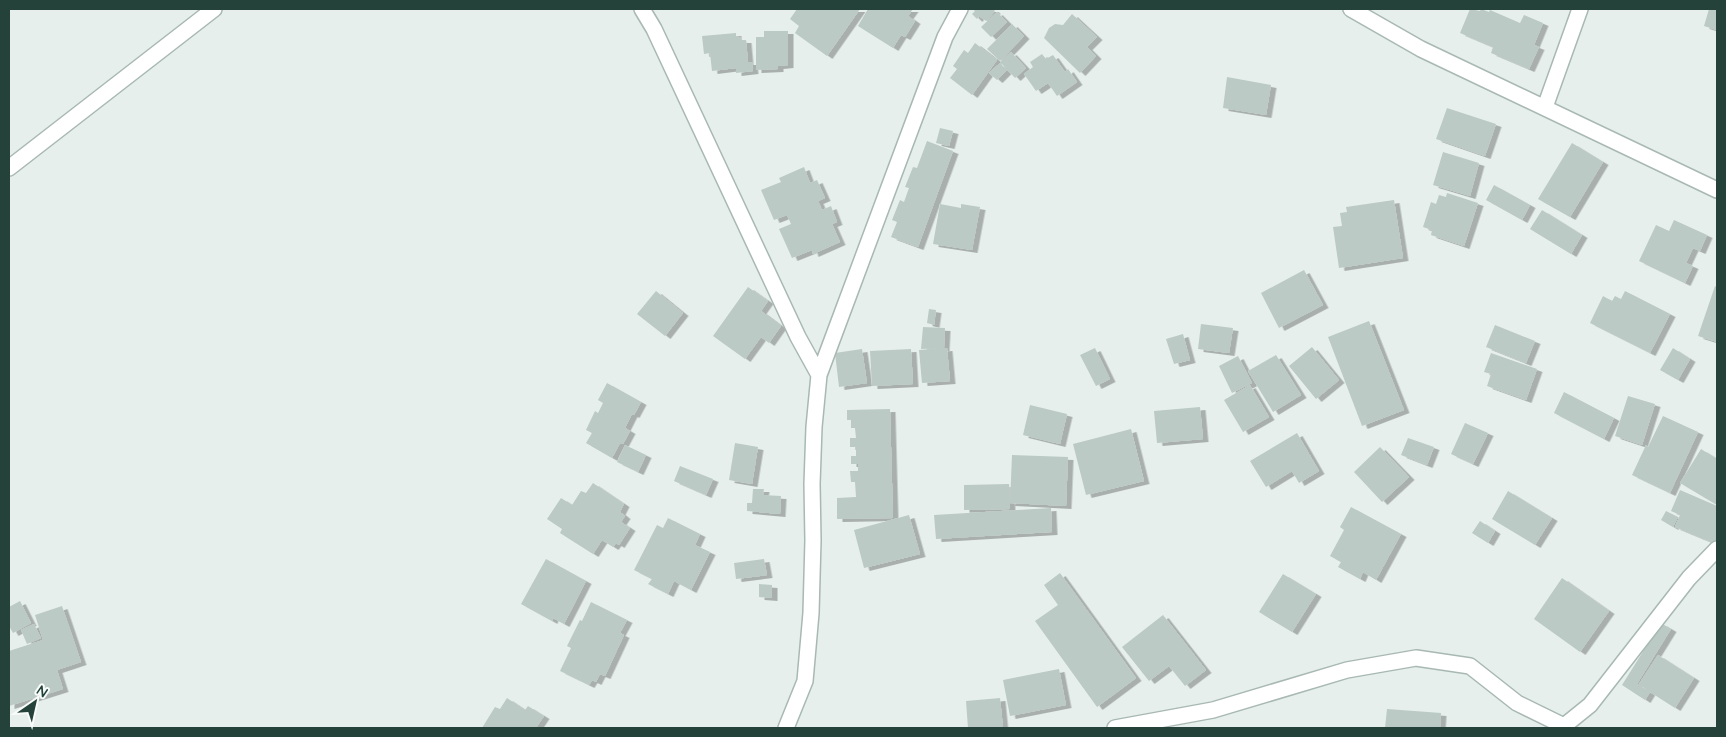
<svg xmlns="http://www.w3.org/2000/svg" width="1726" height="737" font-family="Quicksand,sans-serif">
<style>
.building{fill:#bbcac4;filter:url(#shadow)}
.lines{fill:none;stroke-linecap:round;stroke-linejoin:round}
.minor-casing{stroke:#a8b8b2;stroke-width:18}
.minor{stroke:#fff;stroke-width:15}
</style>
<defs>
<filter id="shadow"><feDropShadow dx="5.5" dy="3" stdDeviation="0" flood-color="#0004"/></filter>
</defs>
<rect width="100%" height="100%" fill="#e6efeb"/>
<path class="building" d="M797 9H860L827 56 795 33 799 26 790 19Z
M868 9H913L908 16 915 21 905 37 901 35 893 48 858 26Z
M972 9H993L995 11 986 21 979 16 977 19 972 14 975 11Z
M1470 9 1480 11 1481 9 1489 12 1490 10 1520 23 1524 15 1543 23 1534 45 1539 47 1529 69 1491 53 1493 47 1460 33Z
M1709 9H1717V30L1704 26Z
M997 12 1007 22 991 37 981 27Z
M1072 14 1097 37 1087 47 1096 56 1080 73 1044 38 1049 28 1055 24 1063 25Z
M1012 24 1024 36 1000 61 987 49Z
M764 31H788V65L778 66V69L756 70V37H764Z
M736 33V38L740 37 741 40H746L748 62H752L753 71 736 73V68L712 71 710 53 704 54 702 36Z
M975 43 997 60 972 95 950 78 957 69 953 66 964 50 968 53Z
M1011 52 1026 68 1015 78 1000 62Z
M1042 54 1046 59 1053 55 1065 72 1068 69 1077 82 1057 96 1048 83 1036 91 1024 74 1033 67 1030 62Z
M1000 63 1007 70 997 80 989 73Z
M1227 77 1271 85 1266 115 1223 108Z
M1447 108 1496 124 1485 156 1436 139Z
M940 128 953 131 949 146 936 143Z
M927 141 953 151 918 247 891 237 897 222 892 220 900 200 904 202 909 188 905 187 913 167 917 168Z
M1572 143 1603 162 1570 217 1538 199Z
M1443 152 1479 163 1470 196 1433 185Z
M804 167 810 183 817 180 825 198 818 201 822 210 831 206 837 222 832 224 840 242 813 254 812 250 792 258 779 229 791 224 787 215 774 220 761 190 781 182 779 178Z
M1494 185 1530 205 1522 220 1486 200Z
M1447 193 1478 203 1464 246 1431 235 1432 230 1423 227 1431 202 1436 204 1439 195 1446 197Z
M1394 200 1403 258 1339 268 1333 227 1342 226 1340 213 1347 212 1346 207Z
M940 204 961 208V204L980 207 972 250 933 244Z
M1542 210 1582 235 1571 254 1530 229Z
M1674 220 1707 235 1700 251 1693 248 1686 263 1693 266 1685 283 1639 261 1656 225 1669 231Z
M1304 270 1323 305 1279 328 1261 293Z
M1715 286 1717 287V342L1698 336Z
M748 287 768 301 761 311 781 326 769 343 761 337 745 359 713 336Z
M656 291 683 313 665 336 637 314Z
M1625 291 1670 314 1650 353 1590 323 1603 296 1612 301 1615 296 1621 299Z
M929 309 936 310 934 325 927 323Z
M1369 321 1404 410 1362 426 1328 337Z
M1201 324 1233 328 1229 353 1198 349Z
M1495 325 1535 341 1526 363 1486 347Z
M923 327 945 328 944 348 921 349Z
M1183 334 1190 360 1174 364 1166 339Z
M1312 347 1339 380 1316 399 1289 366Z
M947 348 950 381 922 383 919 350Z
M1095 348 1110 379 1096 386 1080 355Z
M1673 348 1690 359 1678 380 1660 370Z
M862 349 867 383 839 387 835 353Z
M911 349 913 384 872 386 870 351Z
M1491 353 1537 369 1526 400 1487 386 1491 374 1484 372Z
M1276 355 1301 395 1273 412 1248 371Z
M1238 356 1252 383 1232 393 1219 366Z
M607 383 641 402 634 415 632 414 625 428 630 431 623 444 620 443 612 458 586 443 592 433 586 430 595 411 598 413 603 403 598 400Z
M1250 385 1269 417 1243 432 1224 400Z
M1564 392 1614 418 1604 439 1554 413Z
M1628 396 1655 404 1642 445 1615 436Z
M1030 405 1067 414 1060 444 1023 435Z
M1200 407 1203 439 1157 443 1154 411Z
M890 409 893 518 837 519V498L856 497 855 482H851L850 471H858V464H851V456H856V447H850V438H856L855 428H851V420H847V410Z
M1663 416 1698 432 1670 493 1632 475 1646 445 1648 447Z
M1465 423 1488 433 1473 464 1451 454Z
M1131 429 1144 481 1086 495 1073 444Z
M1297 433 1319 471 1299 483 1292 471 1266 487 1250 461Z
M1408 438 1434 447 1427 465 1401 455Z
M735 443 758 447 752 484 729 480Z
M625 445 646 455 638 472 617 462Z
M1380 447 1409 477 1382 502 1354 472Z
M1701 449 1717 459V505L1680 483Z
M1012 455 1068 457 1066 506 1010 503Z
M680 466 713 479 706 495 674 481Z
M593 483 624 504 620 512 625 516 621 522 630 528 619 545 616 543 613 547 602 540 593 554 560 533 562 529 547 519 561 498 572 505 581 491 586 493Z
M1009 484 1010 509 964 510V485Z
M753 489H764L763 495 781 496 780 514 747 511V503H752Z
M1680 490 1717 506 1716 544 1675 527 1680 515 1671 511Z
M1508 491 1552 518 1535 545 1492 519Z
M1351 507 1401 534 1376 580 1363 572 1360 579 1338 567 1341 562 1330 556 1344 530 1340 527Z
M1051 508 1052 532 936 539 934 515Z
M1666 511 1678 517 1673 527 1661 520Z
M909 515 920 554 864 568 854 530Z
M668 518 700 534 695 545 710 552 691 590 674 581 668 594 648 584 652 579 634 570 657 525 663 528Z
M1480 521 1495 531 1488 543 1472 533Z
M546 559 586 581 564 624 553 618 552 621 521 604Z
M764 559 767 575 736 579 734 563Z
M1060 573 1136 678 1097 707 1035 621 1058 605 1044 585Z
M1283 574 1316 594 1292 632 1259 612Z
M1562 578 1609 611 1580 652 1534 619Z
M759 584 772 585V598L759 597Z
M20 601 31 623 13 633 9 626V607Z
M591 602 627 620 620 633 624 635 605 676 600 674 596 682 592 680 589 685 560 671 571 648 567 646 580 620 582 621Z
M62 606 81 662 57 670 63 689 9 706V651L43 640 35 615Z
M1163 615 1206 670 1185 686 1169 666 1149 681 1122 647Z
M1661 623 1671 629 1637 684 1648 691 1639 684 1658 655 1694 678 1675 708 1650 692 1645 700 1622 685Z
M34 624 41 638 27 644 21 630Z
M1059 669 1066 705 1010 716 1003 680Z
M507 698 525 710 528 706 544 716 536 728H482L495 707 500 709Z
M1000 698 1003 728H968L966 701Z
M1387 709 1441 713 1440 728H1385Z"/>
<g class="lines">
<g class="minor-casing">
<path id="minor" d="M642 9 654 29 798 337 819 375 814 427 812 484 813 540 811 613 805 681 786 728
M1351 9 1421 49 1717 190
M1545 107 1580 9
M9 168 214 9
M819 375 945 37 960 9
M1115 728 1213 710 1347 670 1416 658 1470 666 1517 703 1564 726 1590 705 1689 578 1717 549"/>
</g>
<use href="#minor" class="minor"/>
</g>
<rect width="1726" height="737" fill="none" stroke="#24423a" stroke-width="20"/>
<g transform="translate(35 702) rotate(34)" stroke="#f7fbf9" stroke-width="4" paint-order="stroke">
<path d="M0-4L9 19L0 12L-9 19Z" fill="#24423a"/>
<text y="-8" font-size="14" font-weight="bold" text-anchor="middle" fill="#24423a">N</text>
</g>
</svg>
